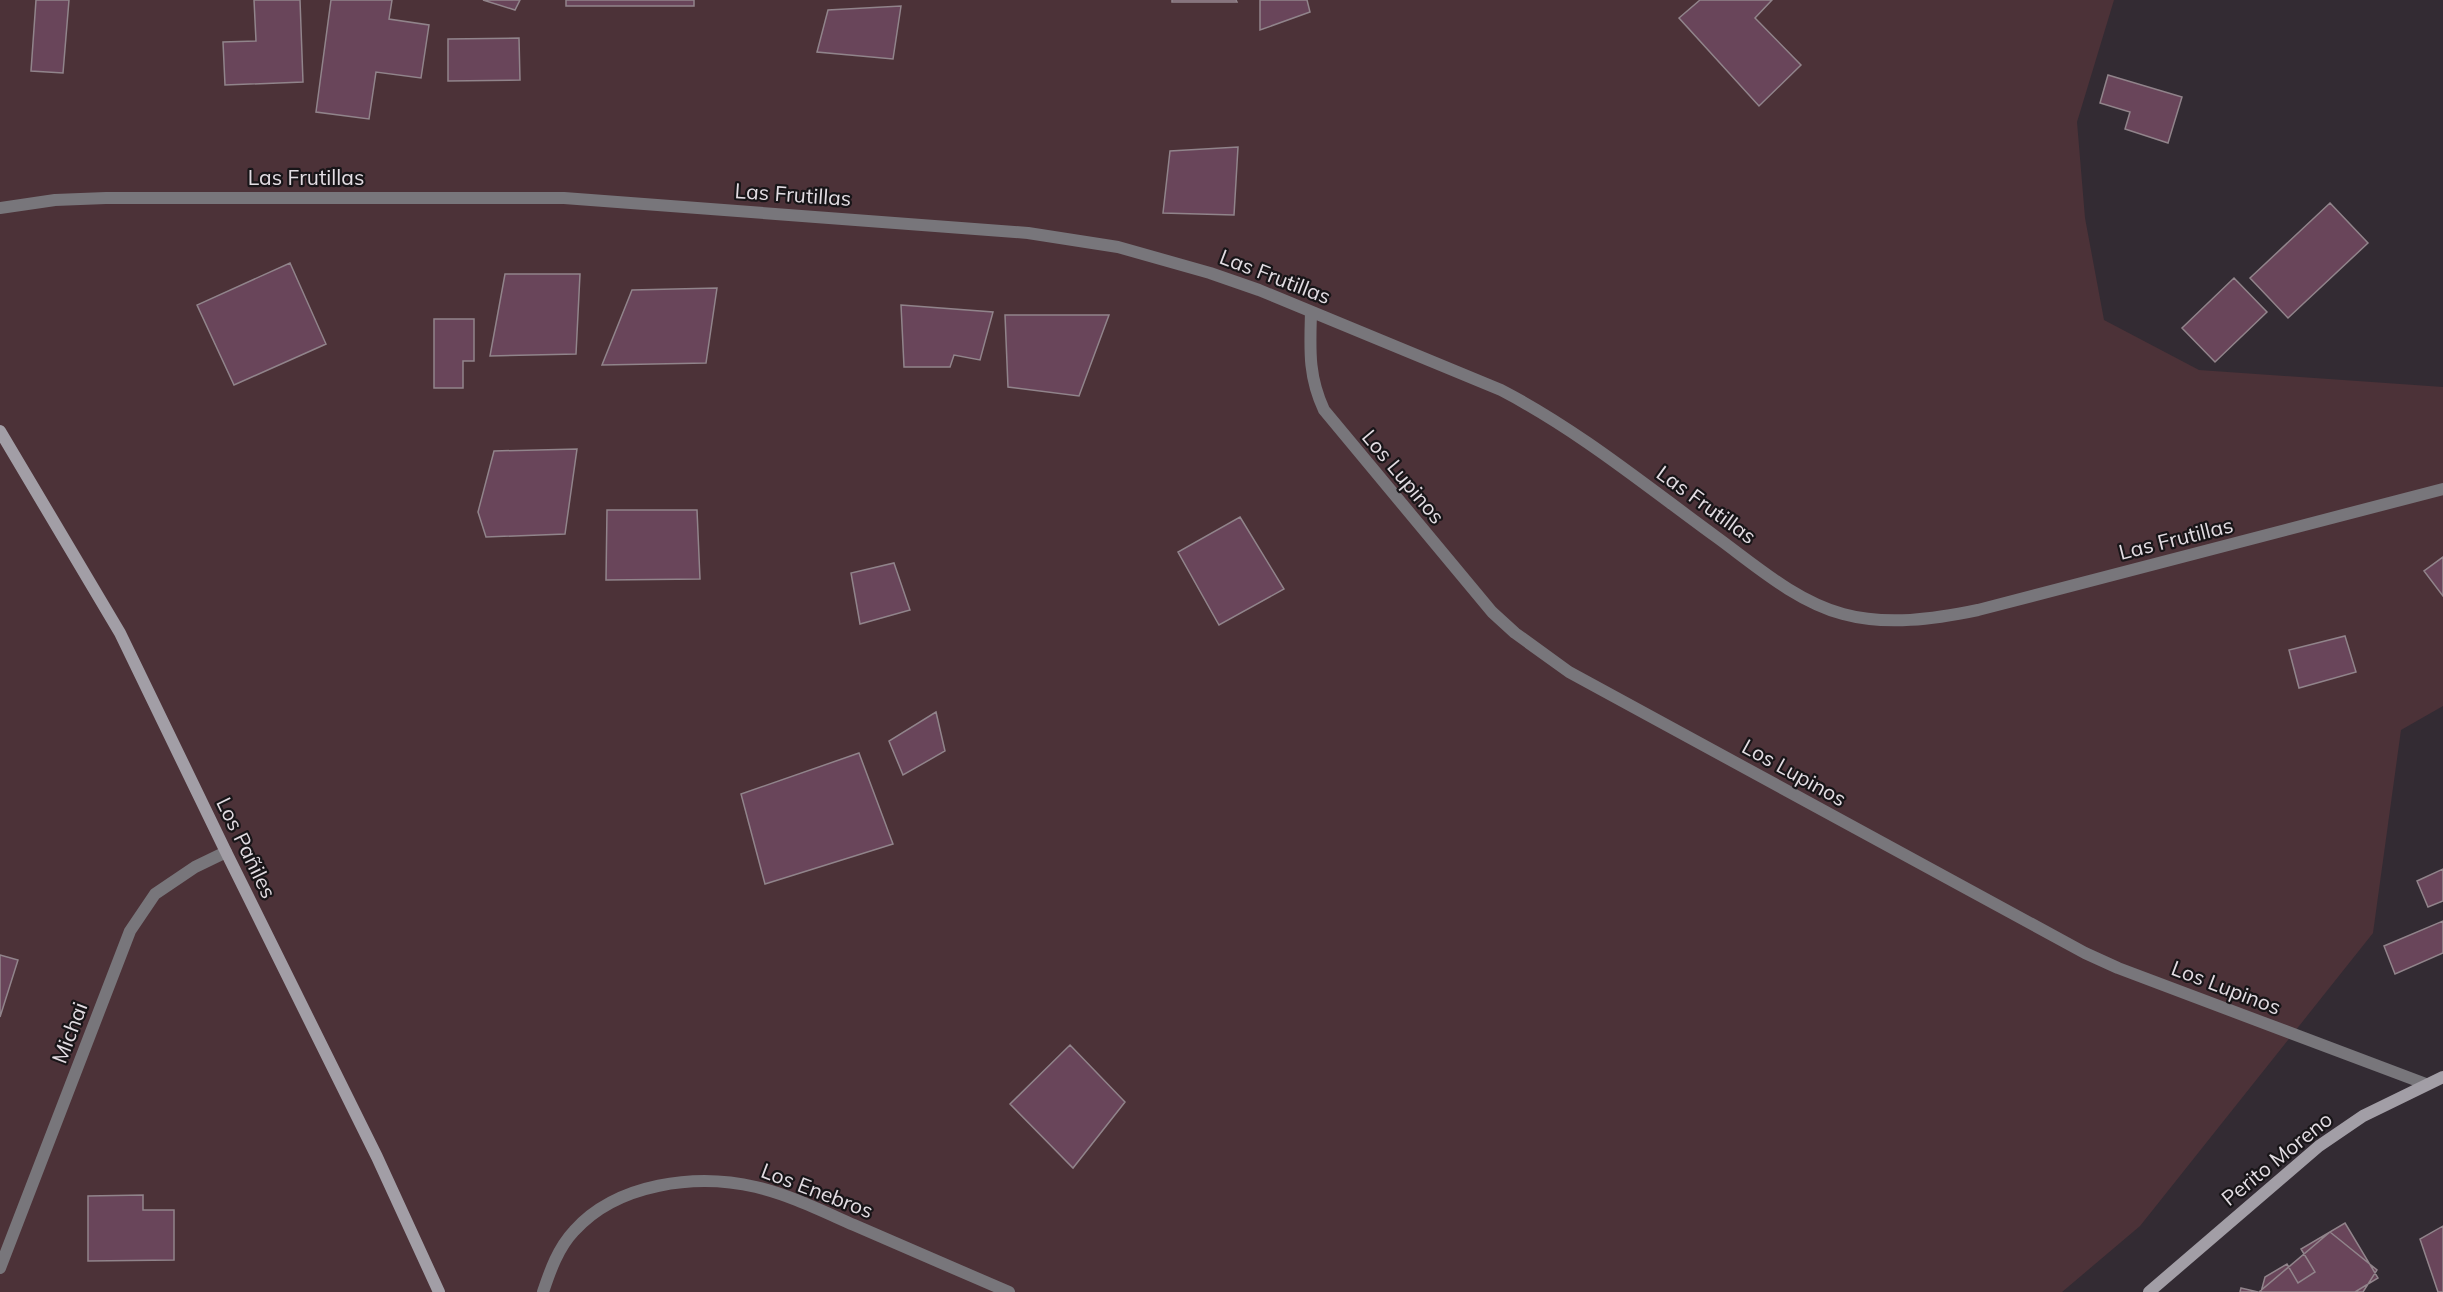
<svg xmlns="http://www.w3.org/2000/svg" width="2443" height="1292" font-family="Mulish,sans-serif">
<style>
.green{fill:#4c3238}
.building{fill:#69455a;stroke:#91848b;stroke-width:1.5}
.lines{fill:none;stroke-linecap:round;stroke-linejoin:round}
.street{stroke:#78767b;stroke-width:12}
.secondary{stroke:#a29ea6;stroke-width:12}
.labels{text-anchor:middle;stroke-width:4.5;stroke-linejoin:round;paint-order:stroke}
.street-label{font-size:21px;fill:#e3dde3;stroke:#181518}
</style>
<rect width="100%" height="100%" fill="#332b33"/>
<path class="green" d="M0 0H2114L2077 122 2085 218 2104 320 2199 370 2443 387V706L2401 730 2373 933 2140 1226 2062 1292H0Z"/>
<path class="building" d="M36 0H69L63 73 31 71Z
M254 0H300L303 82 225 85 223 42 256 41Z
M331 0H392L389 19 429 25 421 78 376 72 369 119 316 112Z
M483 0H520L515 10Z
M566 0H694V6H566Z
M1172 0H1236L1237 2H1172Z
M1260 0H1307L1310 12 1260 30Z
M1700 0H1772L1755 18 1801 65 1759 106 1679 18Z
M901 6 893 59 817 52 828 10Z
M519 38 520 80 448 81V39Z
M2108 75 2182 97 2168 143 2125 129 2130 112 2100 103Z
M1238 147 1234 215 1163 213 1170 151Z
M2330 203 2368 243 2288 318 2250 278Z
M290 263 326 344 234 385 197 305Z
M505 274H580L576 354 490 356Z
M2234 278 2267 312 2215 362 2182 328Z
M717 288 706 363 602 365 632 290Z
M901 305 993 312 980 360 954 355 950 367H904Z
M1005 315H1109L1079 396 1008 387Z
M434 319H474V361H463V388H434Z
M577 449 565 534 486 537 478 512 494 451Z
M607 510H697L700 579 606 580Z
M1240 517 1284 589 1219 625 1178 552Z
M2443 557V596L2424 571Z
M894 563 910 610 860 624 851 573Z
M2345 636 2356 672 2299 688 2289 650Z
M936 712 945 751 903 775 889 741Z
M859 753 893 844 765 884 741 794Z
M2443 869V901L2428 907 2417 881Z
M2443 921V953L2395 974 2384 946Z
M0 955 18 960 0 1017Z
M1070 1045 1125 1102 1073 1168 1010 1104Z
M143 1195V1210H174V1260L88 1261V1196Z
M2345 1223 2378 1278 2355 1292H2261L2265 1277 2287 1264 2298 1283 2315 1272 2301 1249Z
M2443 1226V1292H2438L2420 1239Z
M2330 1232 2377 1270 2363 1292H2259Z
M2241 1288 2258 1292H2240Z"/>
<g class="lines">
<path class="street" d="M0 208 55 200 106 198H564L1028 233 1118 247 1210 273 1259 290 1501 390C1578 430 1645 485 1715 536 1755 565 1795 601 1843 614 1887 626 1934 619 1978 610L2443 489
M1311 312C1310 349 1308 376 1324 410L1492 612 1515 633 1569 672 2085 953 2118 968 2426 1084
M0 1268 130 931 155 894 195 867 226 852
M543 1292C550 1271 558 1248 574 1231 617 1183 696 1173 756 1187 790 1195 822 1211 854 1225 905 1247 957 1270 1009 1292"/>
<path class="secondary" d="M0 431 120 633 226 852 377 1157 439 1292
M2149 1292 2319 1146 2363 1116 2443 1077"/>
</g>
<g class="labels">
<g class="street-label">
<text x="306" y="185">Las Frutillas</text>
<text transform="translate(793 195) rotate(4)" y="7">Las Frutillas</text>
<text transform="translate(1275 277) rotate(21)" y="7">Las Frutillas</text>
<text transform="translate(1403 477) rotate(50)" y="7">Los Lupinos</text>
<text transform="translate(1706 505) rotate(36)" y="7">Las Frutillas</text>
<text transform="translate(2176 539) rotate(-14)" y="7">Las Frutillas</text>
<text transform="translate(1794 773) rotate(29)" y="7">Los Lupinos</text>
<text transform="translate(246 848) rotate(64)" y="7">Los Pañiles</text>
<text transform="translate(2226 988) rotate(21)" y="7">Los Lupinos</text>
<text transform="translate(70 1033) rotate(-69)" y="7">Michai</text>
<text transform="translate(2277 1159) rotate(-39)" y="7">Perito Moreno</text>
<text transform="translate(817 1191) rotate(21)" y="7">Los Enebros</text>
</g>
</g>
</svg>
